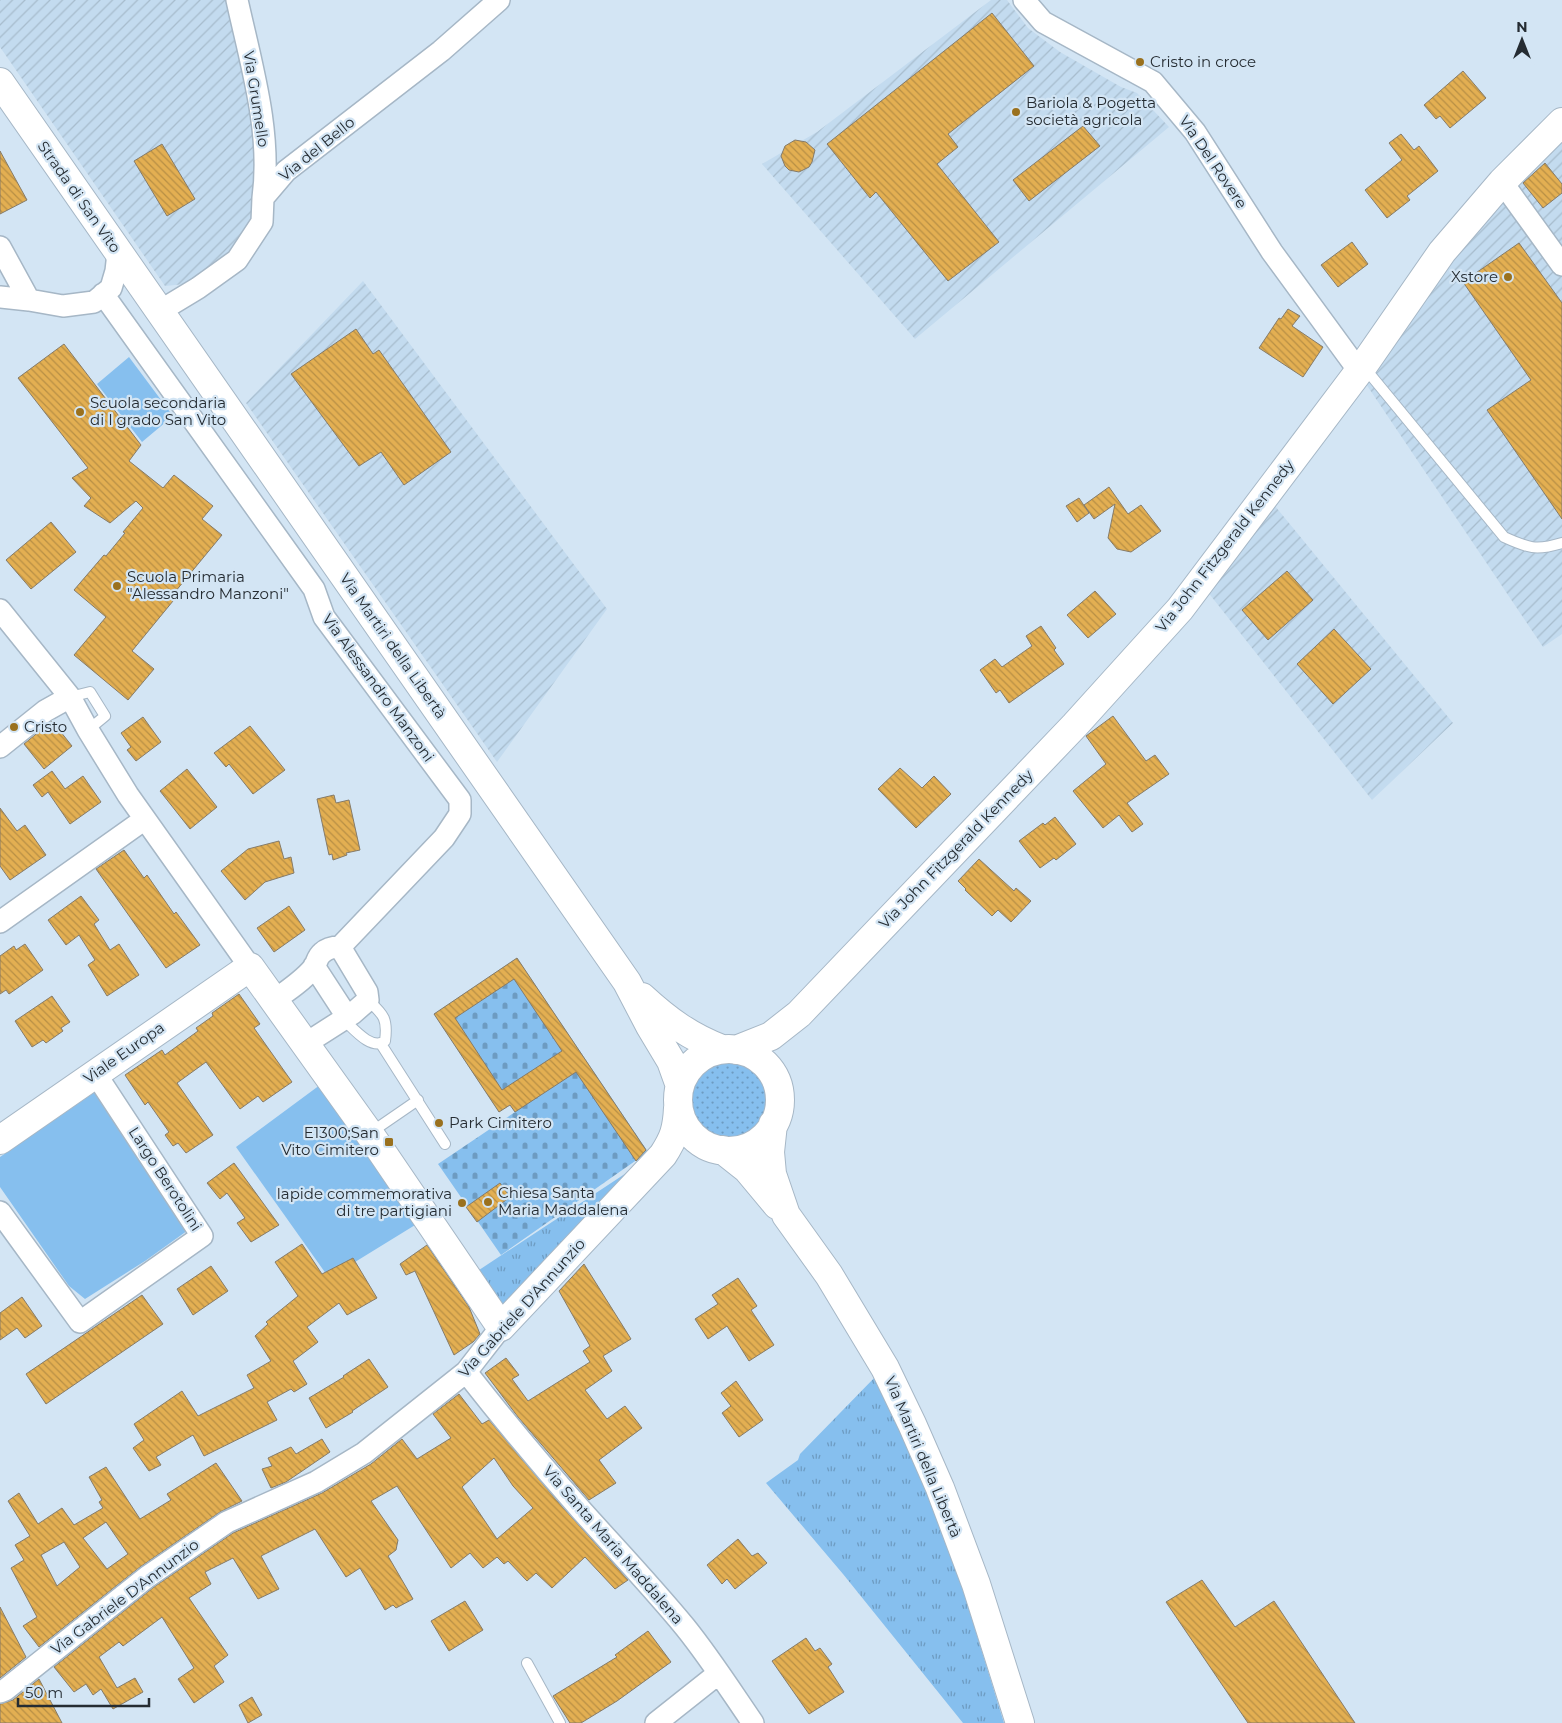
<svg xmlns="http://www.w3.org/2000/svg" width="1562" height="1723" font-family="Montserrat,sans-serif">
<style>
.industrial{fill:url(#industrial-furrows)}
.grass{fill:url(#grass-tufts)}
.cemetery{fill:url(#cemetery-stones)}
.park{fill:#86bfee}
.garden{fill:url(#garden-dots)}
.building{fill:url(#building-back-hatch);stroke:#857b69;fill-rule:evenodd}
.lines{fill:none;stroke-linecap:round;stroke-linejoin:round}
.service-casing{stroke:#a6b7c6;stroke-width:12}
.minor-casing{stroke:#a6b7c6;stroke-width:24}
.secondary-casing{stroke:#a6b7c6;stroke-width:30}
.service{stroke:#fff;stroke-width:10}
.minor{stroke:#fff;stroke-width:21}
.secondary{stroke:#fff;stroke-width:28}
.poi-dot{fill:#9a711e;stroke:#d3e5f4;stroke-width:2}
.labels{text-anchor:middle;stroke-width:4.5;stroke-linejoin:round;paint-order:stroke}
.poi-label{font-size:15px;fill:#252c32;stroke:#d3e5f4;text-anchor:start}
.street-label{font-size:15px;fill:#252c32;stroke:#d3e5f4}
</style>
<defs>
<pattern id="industrial-furrows" width="10" height="10" patternUnits="userSpaceOnUse" patternTransform="scale(1.25)"><rect width="10" height="10" fill="#c3dbef"/><path d="M-1 1l2-2M0 10L10 0M9 11l2-2" fill="none" stroke="#a7bccd"/></pattern>
<pattern id="grass-tufts" width="24" height="20" patternUnits="userSpaceOnUse" patternTransform="scale(1.25)"><rect width="24" height="20" fill="#86bfee"/><path d="M3 7l-1-3M5 7V3M7 7l1-3M15 17l-1-3M17 17v-4M19 17l1-3" fill="none" stroke="#6d9bc1"/></pattern>
<pattern id="cemetery-stones" width="16" height="16" patternUnits="userSpaceOnUse" patternTransform="scale(1.25)"><rect width="16" height="16" fill="#86bfee"/><path d="M2 7V4a2 2 0 0 1 4 0v3zM10 15v-3a2 2 0 0 1 4 0v3z" fill="#6d9bc1"/></pattern>
<pattern id="garden-dots" width="8" height="8" patternUnits="userSpaceOnUse" patternTransform="scale(1.25)"><rect width="8" height="8" fill="#86bfee"/><path d="M2 2h.1M6 6h.1" fill="none" stroke="#6d9bc1" stroke-width="1.8" stroke-linecap="round"/></pattern>
<pattern id="building-back-hatch" width="6" height="6" patternUnits="userSpaceOnUse" patternTransform="scale(1.25)"><rect width="6" height="6" fill="#e3af52"/><path d="M-1 5l2 2M0 0l6 6M5-1l2 2" fill="none" stroke="#b88f45"/></pattern>
</defs>
<rect width="100%" height="100%" fill="#d3e5f4"/>
<path class="industrial" d="M0 0H230L257 131 260 191 251 221 240 244 221 264 185 284 165 286 0 47Z
M991 0H1007L1028 28 1060 52 1121 87 1137 93 1169 127 915 339 762 164 817 132Z
M1562 142V634L1543 647 1366 384 1453 252 1534 167Z
M363 281 607 609 497 762 246 403Z
M1275 506 1453 723 1372 800 1207 591Z"/>
<path class="grass" d="M649 1158 510 1305 490 1300 473 1274Z
M878 1374 931 1486 1004 1723H963L843 1574 766 1483 798 1460 800 1454Z"/>
<path class="cemetery" d="M517 958 648 1152 501 1255 438 1164 515 1112 510 1105 499 1112 434 1014Z"/>
<path class="park" d="M129 357 173 416 142 442 97 384Z
M324 1082 420 1222 329 1278 236 1147Z
M95 1092 191 1228 145 1261 85 1299 69 1286 0 1187V1157Z"/>
<path class="garden" d="M691 1100a38 38 0 1 1 76 0a38 38 0 1 1-76 0Z"/>
<path class="building" d="M992 13 1034 66 948 134 958 147 937 164 999 242 948 281 876 192 870 198 827 144Z
M1463 71 1486 98 1450 128 1440 116 1436 119 1424 105Z
M1083 126 1100 146 1029 201 1013 180Z
M1401 134 1414 150 1419 146 1438 171 1407 196 1410 200 1387 218 1365 190 1402 160 1389 143Z
M795 140 806 142 815 150 812 162 809 167 799 172 789 170 785 166 781 156 785 146Z
M162 144 195 199 167 216 134 161Z
M0 151 27 200 0 214Z
M1545 163 1562 184V193L1543 208 1523 183Z
M1352 242 1368 264 1338 287 1321 265Z
M1519 243 1562 303V519L1487 410 1531 380 1463 282Z
M1288 309 1300 316 1292 326 1323 347 1303 377 1259 348 1279 318 1281 319Z
M356 329 373 354 379 350 451 452 404 485 381 452 359 466 291 374Z
M64 344 141 445 129 461 163 488 174 475 213 506 202 519 222 535 170 598 173 601 132 651 154 669 128 700 74 655 106 617 74 590 104 555 106 556 125 533 123 532 143 508 136 501 110 523 84 506 91 498 72 478 88 468 18 378Z
M1109 487 1128 514 1141 505 1161 531 1131 552 1117 549 1108 538 1115 504 1094 519 1084 505Z
M1079 498 1089 513 1077 522 1066 506Z
M51 522 76 552 31 589 6 560Z
M1287 571 1313 600 1268 640 1242 610Z
M1095 591 1116 614 1088 638 1067 615Z
M1041 626 1056 648 1054 650 1064 664 1009 703 1000 690 996 693 980 670 995 659 1002 667 1032 646 1026 636Z
M1334 629 1371 669 1333 704 1297 664Z
M1113 716 1146 761 1155 755 1169 774 1127 803 1143 824 1132 832 1119 815 1103 828 1073 791 1106 764 1086 736Z
M143 717 161 742 136 761 127 750 131 747 121 733Z
M52 721 72 746 44 769 24 744Z
M250 726 285 770 253 794 229 764 226 767 214 753Z
M900 768 922 788 934 776 951 794 916 828 878 789Z
M187 769 217 807 190 829 160 791Z
M52 771 65 789 83 776 101 802 70 824 48 792 42 797 33 785Z
M334 795 336 803 349 800 360 850 346 853 347 855 333 860 332 854 329 855 317 799Z
M0 808 17 831 25 825 46 855 10 880 0 866Z
M1055 817 1076 844 1056 860 1054 858 1040 868 1019 841 1043 823 1045 825Z
M279 841 284 859 291 857 294 873 265 882 245 900 221 871 248 849Z
M124 850 144 878 147 875 174 914 176 912 200 945 166 968 96 869Z
M979 859 1014 891 1016 888 1031 901 1011 922 998 910 992 916 965 890 966 889 958 881Z
M81 896 99 920 94 924 110 950 119 944 139 975 107 996 88 965 95 960 79 935 66 945 48 920Z
M289 906 305 930 274 952 257 928Z
M25 944 43 970 9 994 6 990 0 994V956L14 946 16 950Z
M517 958 646 1150 636 1161 576 1072 515 1112 510 1105 499 1112 434 1014ZM514 979 562 1051 502 1090 455 1018Z
M239 994 260 1024 254 1028 292 1082 263 1102 258 1096 240 1109 206 1062 177 1083 213 1135 186 1153 178 1143 173 1146 165 1135 169 1132 148 1102 145 1105 125 1075 162 1050 165 1055 198 1031 196 1028 213 1016 212 1013Z
M52 996 70 1022 61 1028 63 1031 46 1043 43 1040 32 1047 15 1021Z
M234 1163 279 1225 251 1242 237 1223 245 1218 227 1193 220 1199 207 1183Z
M500 1183 510 1197 477 1222 466 1207Z
M302 1244 322 1274 353 1258 377 1298 347 1315 339 1303 307 1327 318 1342 293 1361 307 1384 294 1392 291 1389 267 1402 277 1420 204 1456 193 1435 156 1457 161 1465 149 1471 133 1448 144 1440 134 1424 182 1391 198 1416 254 1388 247 1375 271 1361 255 1336 268 1324 266 1322 298 1296 275 1262Z
M427 1245 469 1307 480 1334 473 1342 454 1355 415 1271 406 1275 400 1264Z
M584 1264 631 1339 603 1356 612 1371 585 1390 607 1419 625 1406 642 1428 599 1460 616 1483 589 1500 518 1417 485 1373 506 1358 519 1375 512 1379 528 1401 590 1362 583 1351 590 1346 559 1291Z
M211 1266 228 1291 193 1315 177 1289Z
M738 1278 757 1306 751 1310 774 1345 749 1361 727 1326 708 1339 695 1319 718 1304 712 1295Z
M142 1295 163 1324 46 1404 26 1374Z
M22 1297 42 1326 25 1338 17 1328 0 1340V1313Z
M369 1359 388 1387 352 1411 353 1412 326 1428 309 1398 344 1377 343 1376Z
M736 1381 763 1420 739 1437 722 1413 731 1406 721 1393Z
M459 1394 482 1424 489 1420 558 1502 628 1580 615 1589 585 1557 552 1588 536 1573 527 1581 508 1561 504 1564 497 1557 483 1568 470 1553 451 1568 397 1486 371 1501 398 1540 396 1550 388 1556 413 1599 396 1608 393 1605 385 1610 360 1568 346 1577 315 1529 261 1556 279 1589 258 1599 233 1558 205 1572 211 1584 189 1598 228 1655 214 1666 224 1682 194 1703 178 1679 194 1668 162 1617 123 1646 119 1642 99 1657 117 1688 135 1678 143 1692 113 1709 101 1689 93 1695 86 1684 74 1692 54 1667 154 1587 233 1533 322 1493 371 1464 402 1439 417 1459 451 1438 433 1414ZM494 1458 513 1486 533 1508 497 1539 462 1487Z
M322 1439 330 1452 286 1482 271 1488 262 1469 272 1466 268 1458 291 1447 296 1454Z
M216 1463 242 1501 220 1512 140 1567 39 1647 23 1626 37 1617 11 1568 24 1560 15 1545 30 1536 8 1501 19 1493 38 1524 62 1508 74 1525 103 1508 99 1502 102 1500 89 1477 106 1467 140 1519 171 1500 167 1494ZM106 1522 128 1554 107 1569 83 1538ZM64 1542 80 1567 57 1586 41 1555Z
M738 1539 752 1556 758 1553 767 1563 735 1589 727 1579 722 1584 707 1565Z
M1202 1580 1235 1627 1274 1601 1355 1723H1248L1166 1602Z
M465 1601 483 1630 449 1651 431 1621Z
M0 1607 26 1657 0 1678Z
M648 1631 671 1662 617 1701 581 1723H570L553 1696 617 1657 615 1655Z
M806 1638 815 1651 820 1648 832 1664 828 1667 844 1692 809 1714 772 1661Z
M39 1679 62 1723H0V1704L13 1700Z
M252 1697 262 1715 248 1723 239 1705Z"/>
<g class="lines">
<g class="service-casing">
<path id="service" d="M1364 367 1504 537C1528 548 1536 551 1562 543
M70 697 90 692 105 716 88 730
M343 1019C353 1028 371 1051 385 1041 388 1019 384 1015 368 1000
M381 1044 445 1144
M370 1133 418 1100
M527 1663 560 1723"/>
</g>
<g class="minor-casing">
<path id="minor" d="M237 0C251 64 272 132 263 198
M1024 0 1043 22 1153 82 1195 132 1272 252 1359 371
M1502 182 1562 265
M0 247 29 300
M103 294 314 589 324 617 460 800V814L444 838 340 947C333 947 327 948 322 953 317 957 317 963 314 967 304 980 286 992 273 1001
M0 297 29 300 63 306 94 302 111 288 116 271 118 253
M160 311 198 288 237 260 262 222 263 198 286 171 441 51 499 0
M0 610 70 697 88 730 128 795 250 967
M0 747 45 711 70 697
M0 922 145 819
M314 966 344 1012 352 1014 368 1000 367 992 340 947
M305 1044 352 1014
M0 1212 80 1322 202 1236 95 1073
M466 1372C503 1419 542 1466 582 1511 617 1550 652 1587 685 1627 710 1658 731 1691 753 1723
M0 1692 5 1690 147 1577 227 1522 316 1482 364 1453 466 1372 501 1327
M656 1723 719 1673"/>
</g>
<g class="secondary-casing">
<path id="secondary" d="M0 82 627 982 650 1026 671 1061 680 1086
M642 997C667 1020 690 1037 722 1049
M678 1100a51 51 0 1 1 102 0a51 51 0 1 1-102 0Z
M736 1050 771 1036 799 1014 1075 725 1180 609 1363 366 1442 252 1502 182 1562 122
M773 1124 770 1152 772 1174 786 1215 829 1275 885 1368 912 1424 940 1488 976 1584 1020 1723
M0 1140 250 967 369 1133 501 1327 663 1155C674 1138 677 1129 678 1108
M723 1150 747 1169 777 1205"/>
</g>
<use href="#service" class="service"/>
<use href="#minor" class="minor"/>
<use href="#secondary" class="secondary"/>
</g>
<g class="poi-dot">
<circle cx="1140" cy="62" r="5"/>
<circle cx="1016" cy="112" r="5"/>
<circle cx="1508" cy="277" r="5"/>
<circle cx="80" cy="412" r="5"/>
<circle cx="117" cy="586" r="5"/>
<circle cx="14" cy="727" r="5"/>
<circle cx="439" cy="1123" r="5"/>
<rect x="384" y="1137" width="10" height="10" rx="2.5"/>
<circle cx="488" cy="1202" r="5"/>
<circle cx="462" cy="1203" r="5"/>
</g>
<g class="labels">
<g class="poi-label">
<text x="1150" y="67">Cristo in croce</text>
<text x="1026" y="108">Bariola &amp; Pogetta<tspan x="1026" dy="17">società agricola</tspan></text>
<text x="1498" y="282" text-anchor="end">Xstore</text>
<text x="90" y="408">Scuola secondaria<tspan x="90" dy="17">di I grado San Vito</tspan></text>
<text x="127" y="582">Scuola Primaria<tspan x="127" dy="17">"Alessandro Manzoni"</tspan></text>
<text x="24" y="732">Cristo</text>
<text x="449" y="1128">Park Cimitero</text>
<text x="379" y="1138" text-anchor="end">E1300;San<tspan x="379" dy="17">Vito Cimitero</tspan></text>
<text x="498" y="1198">Chiesa Santa<tspan x="498" dy="17">Maria Maddalena</tspan></text>
<text x="452" y="1199" text-anchor="end">lapide commemorativa<tspan x="452" dy="17">di tre partigiani</tspan></text>
</g>
<g class="street-label">
<text transform="translate(256 99) rotate(81)" y="5">Via Grumello</text>
<text transform="translate(317 149) rotate(-39)" y="5">Via del Bello</text>
<text transform="translate(1213 162) rotate(56)" y="5">Via Del Rovere</text>
<text transform="translate(79 197) rotate(55)" y="5">Strada di San Vito</text>
<text transform="translate(1225 546) rotate(-52)" y="5">Via John Fitzgerald Kennedy</text>
<text transform="translate(393 646) rotate(55)" y="5">Via Martiri della Libertà</text>
<text transform="translate(378 688) rotate(54)" y="5">Via Alessandro Manzoni</text>
<text transform="translate(956 849) rotate(-46)" y="5">Via John Fitzgerald Kennedy</text>
<text transform="translate(124 1053) rotate(-35)" y="5">Viale Europa</text>
<text transform="translate(165 1179) rotate(57)" y="5">Largo Berotolini</text>
<text transform="translate(522 1308) rotate(-48)" y="5">Via Gabriele D'Annunzio</text>
<text transform="translate(923 1457) rotate(67)" y="5">Via Martiri della Libertà</text>
<text transform="translate(613 1545) rotate(49)" y="5">Via Santa Maria Maddalena</text>
<text transform="translate(125 1597) rotate(-37)" y="5">Via Gabriele D'Annunzio</text>
</g>
</g>
<g transform="translate(1522 40)" stroke="#d3e5f4" stroke-width="4" paint-order="stroke">
<path d="M0-4L9 19L0 12L-9 19Z" fill="#252c32"/>
<text y="-8" font-size="14" font-weight="bold" text-anchor="middle" fill="#252c32">N</text>
</g>
<path d="M18 1698v8h131v-8" fill="none" stroke="#252c32" stroke-width="2.5"/>
<text x="25" y="1698" font-size="15" fill="#252c32" stroke="#d3e5f4" stroke-width="4" paint-order="stroke">50 m</text>
</svg>
